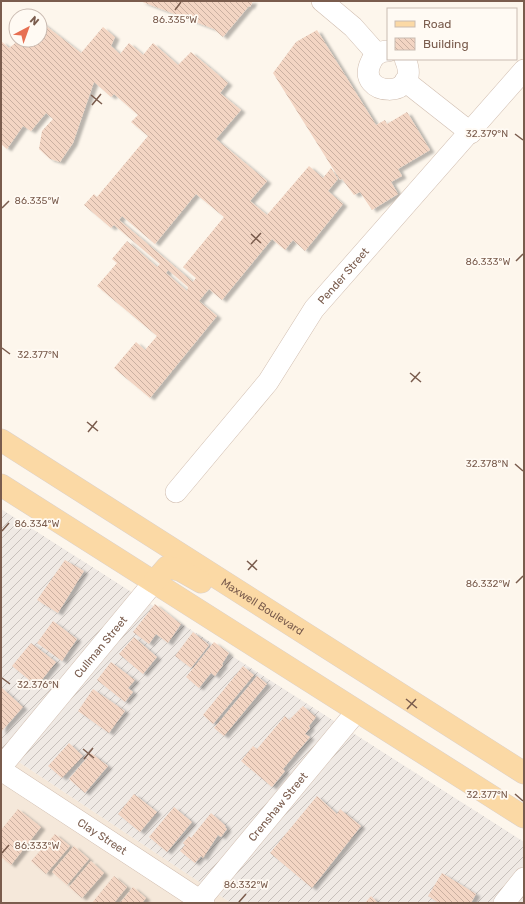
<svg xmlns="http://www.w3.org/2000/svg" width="525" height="904" font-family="Rubik,sans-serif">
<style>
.residential{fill:#f5e8da}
.industrial{fill:url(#industrial-furrows)}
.building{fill:url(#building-back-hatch);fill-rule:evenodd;filter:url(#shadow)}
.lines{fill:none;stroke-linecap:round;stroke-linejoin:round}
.minor-casing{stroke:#d1beb0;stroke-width:22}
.major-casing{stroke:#dad1cd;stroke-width:23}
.minor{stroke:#fff;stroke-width:21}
.major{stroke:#fbd9a5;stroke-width:22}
.ticks{fill:none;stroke:#7a5c4d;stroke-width:1.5}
.labels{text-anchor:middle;stroke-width:3.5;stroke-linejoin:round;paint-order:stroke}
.street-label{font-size:11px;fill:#7a5c4d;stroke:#fffaf3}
.ticks-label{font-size:10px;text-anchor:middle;fill:#7a5c4d;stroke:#fffaf3;stroke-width:3.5;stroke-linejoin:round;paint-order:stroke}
</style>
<defs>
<pattern id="industrial-furrows" width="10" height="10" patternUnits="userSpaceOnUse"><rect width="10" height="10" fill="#efe9e4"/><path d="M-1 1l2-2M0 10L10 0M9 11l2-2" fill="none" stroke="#c7c0bb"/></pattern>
<pattern id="building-back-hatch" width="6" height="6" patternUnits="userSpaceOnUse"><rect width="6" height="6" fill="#f3d5c3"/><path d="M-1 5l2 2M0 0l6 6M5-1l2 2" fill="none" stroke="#cab0a1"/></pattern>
<filter id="shadow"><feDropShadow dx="4.5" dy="2.5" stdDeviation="1" flood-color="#0004"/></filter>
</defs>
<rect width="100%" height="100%" fill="#fdf6ec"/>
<path class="residential" d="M1 750 231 903H1Z"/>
<path class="industrial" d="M1 509 524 842V903H231L1 750Z"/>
<path class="building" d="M140 1H253L250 7 249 6 223 37 214 29Z
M41 22 81 53 103 27 115 37 111 46 120 54 129 43 143 55 153 43 178 65 191 52 228 83 220 93 241 110 216 139 267 181 250 201 267 215 309 166 323 178 331 168 338 179 328 191 343 204 305 251 293 240 285 250 272 239 222 300 209 289 199 301 217 316 150 398 114 368 136 342 145 350 157 336 97 286 117 263 112 259 127 241 157 267 160 264 114 225 111 228 84 205 94 194 97 197 148 136 131 122 138 115 114 94 111 97 94 82 73 143 60 162 50 159 39 149 42 131 53 119 46 113 31 131 23 126 7 149 1 144V41L9 48 19 40H40ZM196 194 224 217 183 267 196 278 193 282 119 220 122 216 155 244ZM168 270 188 287 187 291 166 273Z
M317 30 376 125 385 120 387 124 407 112 430 150 398 169 402 176 391 182 398 194 372 210 360 192 354 195 342 179 340 180 273 73 296 42Z
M65 560 84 571 58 613 37 600Z
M155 604 181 624 168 643 156 634 149 644 133 632Z
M53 621 77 639 62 661 37 643Z
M193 632 209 645 191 668 175 656Z
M134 637 157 657 143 674 119 654Z
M214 642 229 653 222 664 223 665 215 676 211 673 199 688 186 677Z
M31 643 56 662 37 686 12 666Z
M111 662 135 680 128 688 133 692 125 702 97 680Z
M243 666 254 675 213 724 203 715Z
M257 676 267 684 224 736 214 728Z
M1 687 23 707 1 732Z
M93 689 125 711 109 733 78 711Z
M303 706 316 717 309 726 310 728 305 734 310 737 283 769 285 771 272 787 241 761 253 746 257 749 285 716 289 720Z
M69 743 83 756 62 778 48 766Z
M91 753 108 766 85 793 69 779Z
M134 794 157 812 140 832 118 814Z
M317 796 337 814 340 809 361 826 312 888 270 853Z
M174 807 192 822 167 852 149 837Z
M18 809 41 827 11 865 1 857V830Z
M211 813 226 826 225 827 227 829 221 837 218 835 203 858 201 856 195 863 180 851 185 845 183 843 189 836 191 838Z
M55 834 70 846 46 874 31 861Z
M74 846 89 859 67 885 52 872Z
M91 861 104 873 82 898 69 887Z
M442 873 476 894 471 903H439L428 896Z
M114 876 127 887 114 903H92Z
M133 887 146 898 142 903H120Z
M371 896 378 903H365Z"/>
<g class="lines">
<g class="minor-casing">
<g id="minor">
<path d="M322 1 353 27 377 54"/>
<path d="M388 51C381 51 374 55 371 62 354 97 424 101 405 59"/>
<path d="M405 81 471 133"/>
<path id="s1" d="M176 492 268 382 314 309 524 70"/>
<path id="s2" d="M1 767 154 582"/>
<path id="s3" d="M1 770 204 903"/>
<path id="s4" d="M198 903 357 711"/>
<path d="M504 903 524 878"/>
</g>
</g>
<g class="major-casing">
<g id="major">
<path id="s5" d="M1 440 524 773"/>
<path d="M1 485 524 817"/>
<path d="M154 582 167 567 180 570 201 582"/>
</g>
</g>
<use href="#minor" class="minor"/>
<use href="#major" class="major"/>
</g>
<path class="ticks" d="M175 10 181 2M91 95 102 104M92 105 101 94M515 134 523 140M2 208 9 201M251 234 261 243M251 244 261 233M516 261 523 254M2 348 10 354M410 373 421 382M411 382 420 372M87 422 98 431M88 432 97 421M515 464 523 471M2 531 9 523M247 561 257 570M248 570 257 560M516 583 523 576M2 678 10 684M406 699 417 708M407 709 416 699M83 749 94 758M84 759 93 748M515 794 523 801M2 853 9 845M239 902 246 894"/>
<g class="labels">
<g class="street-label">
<text dy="4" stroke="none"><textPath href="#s1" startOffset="274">Pender Street</textPath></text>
<text dy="4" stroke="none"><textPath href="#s5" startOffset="310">Maxwell Boulevard</textPath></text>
<text dy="4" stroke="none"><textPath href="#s2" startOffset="156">Cullman Street</textPath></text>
<text dy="4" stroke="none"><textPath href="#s4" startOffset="125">Crenshaw Street</textPath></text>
<text dy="4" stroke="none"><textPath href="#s3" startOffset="121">Clay Street</textPath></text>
</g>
</g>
<g class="ticks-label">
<text x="175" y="23">86.335°W</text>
<text x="487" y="137">32.379°N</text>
<text x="37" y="204">86.335°W</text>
<text x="488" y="265">86.333°W</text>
<text x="38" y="358">32.377°N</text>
<text x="487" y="467">32.378°N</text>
<text x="37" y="527">86.334°W</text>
<text x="488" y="587">86.332°W</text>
<text x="38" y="688">32.376°N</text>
<text x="487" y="798">32.377°N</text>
<text x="37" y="849">86.333°W</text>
<text x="246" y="888">86.332°W</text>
</g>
<rect width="525" height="904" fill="none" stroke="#7a5c4d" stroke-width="4"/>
<rect x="387" y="8" width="130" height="52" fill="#fffaf3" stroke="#cabbb1"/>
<rect x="395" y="21" width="20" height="6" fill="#fbd9a5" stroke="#cabbb1"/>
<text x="423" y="28" font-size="12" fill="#7a5c4d">Road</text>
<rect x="395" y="38" width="20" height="12" fill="url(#building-back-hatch)" stroke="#cabbb1"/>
<text x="423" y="48" font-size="12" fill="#7a5c4d">Building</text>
<g transform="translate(28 28) rotate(41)"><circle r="19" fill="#fffaf3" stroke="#cabbb1"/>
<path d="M0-3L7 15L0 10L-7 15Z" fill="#e76f51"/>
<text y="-6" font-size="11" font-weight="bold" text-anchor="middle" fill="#7a5c4d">N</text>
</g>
</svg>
